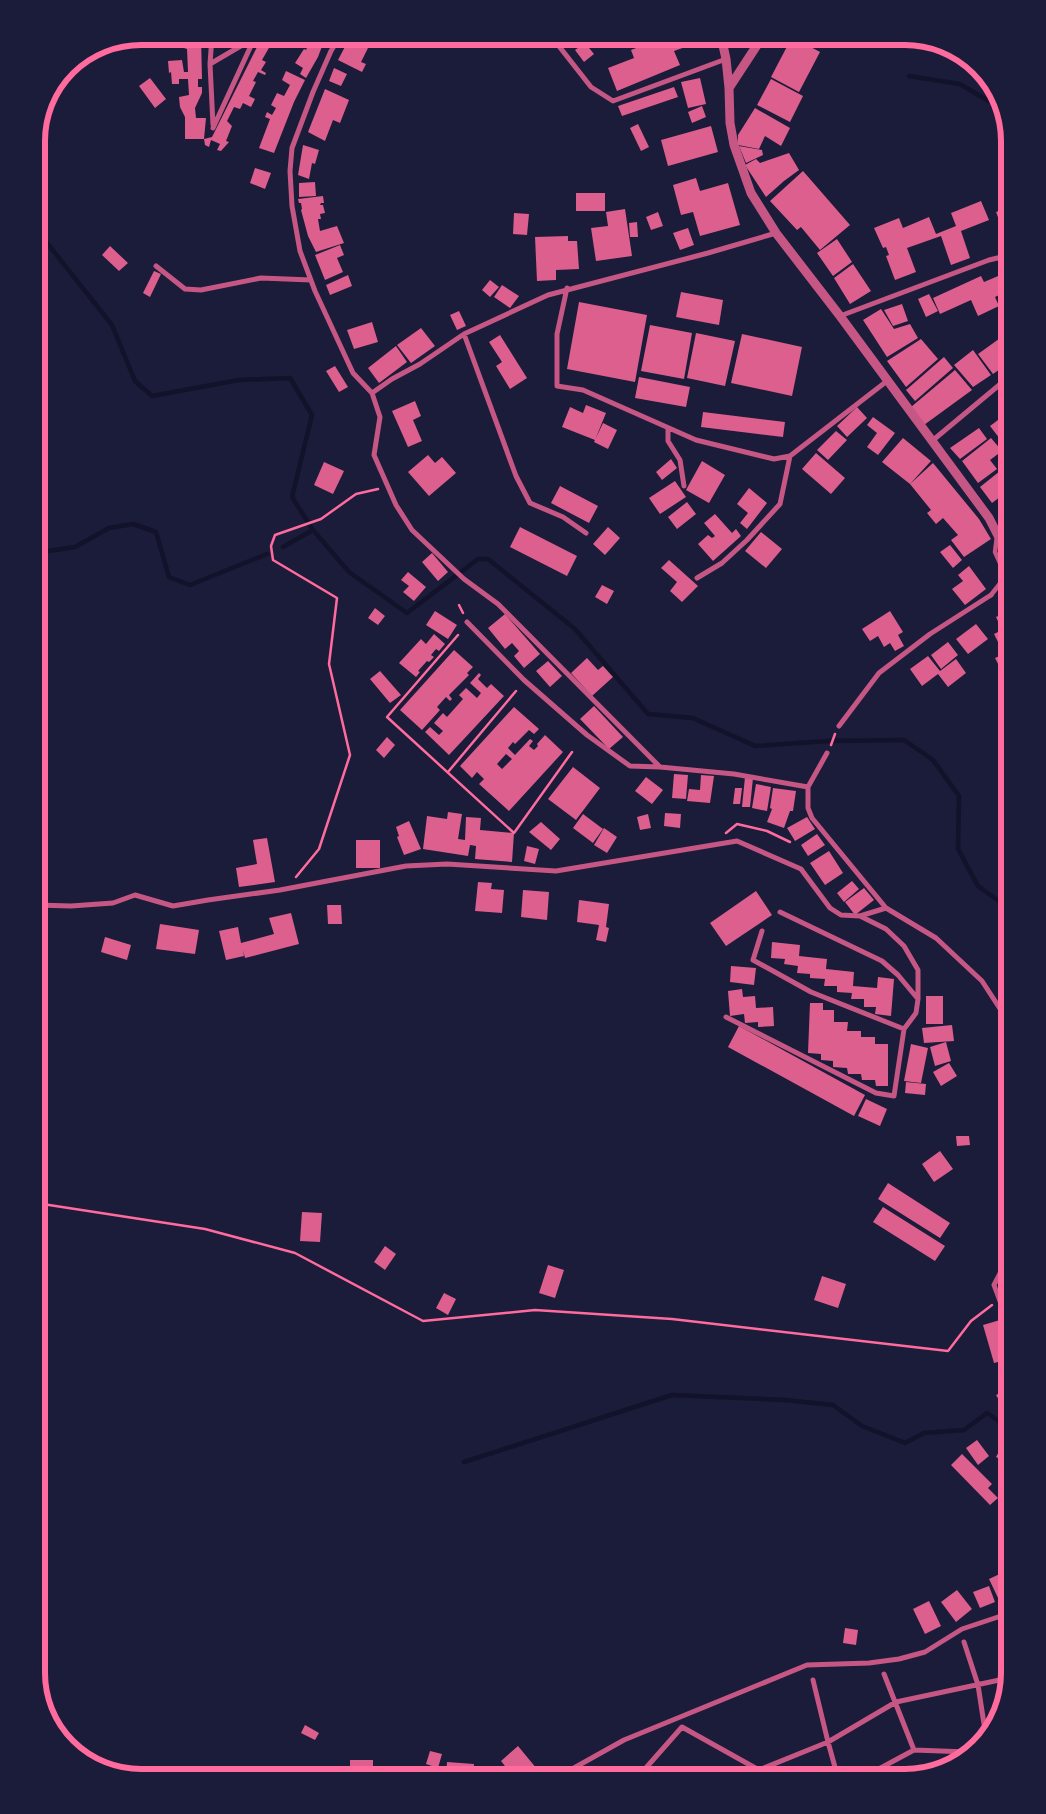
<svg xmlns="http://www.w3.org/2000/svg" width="1046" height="1814" font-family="'Asap Condensed',sans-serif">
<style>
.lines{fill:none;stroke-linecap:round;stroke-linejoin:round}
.stream{stroke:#12122b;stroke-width:4.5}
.building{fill:#dd5f8e;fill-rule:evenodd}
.path{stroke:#ff6b9d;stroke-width:2.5}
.pedestrian{stroke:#c65784;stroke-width:4.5}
.minor{stroke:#c65784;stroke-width:5}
.tertiary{stroke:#c65784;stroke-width:9}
.rim{fill:none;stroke:#ff6b9d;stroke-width:6}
</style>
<rect width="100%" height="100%" fill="#1b1b3a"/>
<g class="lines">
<path class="stream" d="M909 76 960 84 1002 109
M36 229 112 325 135 381 152 396 239 380 290 378 312 415 292 497 313 530 349 572 407 613 478 559H488L575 629 648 714 693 718 755 746 828 741 904 740 933 760 959 796 958 849 978 886 1010 909
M283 547 313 530
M36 553 75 547 109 528 133 524 156 532 169 577 190 585 267 554
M464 1462 672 1395 785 1400 833 1405 862 1426 905 1443 924 1433 964 1430 987 1413 1010 1429"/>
</g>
<path class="building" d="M189 36H201L202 79H198V87H202V93L195 108 196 118H206L204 139H185V117L180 107 179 97 189 95 188 79H179V84H172L171 72 169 73 168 61 182 60 184 72H188L187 49 184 48 183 43 198 42 189 41Z
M312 36H330L327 43 324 41 318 57 306 78 300 74 303 68 295 63 304 49 306 50Z
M641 36H687L691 45 674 51 680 65 617 91 608 68 634 58 631 50 644 45Z
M792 37 820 52 799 92 771 77Z
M349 39 368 48 361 62 366 64 362 72 338 60Z
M260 41 270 46 262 60 266 62 261 70 266 73 265 75 258 72 253 81 256 82 249 96 255 99 251 107 243 103 240 109 234 107 227 121 232 126 226 141 229 142 221 151 217 150 220 144 211 140 209 147 205 145 204 139 212 137Z
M585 43 594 54 584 62 575 50Z
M334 68 347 74 341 86 329 81Z
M286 71 305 80 294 102 274 153 259 148 270 119 265 117 267 112 272 115 276 108 271 105 277 93 284 96 290 85 282 80Z
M150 78 166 99 155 108 139 86Z
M700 78 706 104 688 108 681 82Z
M771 79 803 96 790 122 757 105Z
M674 87 678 97 622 116 618 106Z
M325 89 349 100 340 123 333 120 325 141 308 132Z
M702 106 706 117 692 123 688 112Z
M755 108 790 128 781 146 765 136 759 149 738 145V135Z
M638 124 649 147 641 151 630 128Z
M711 126 718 152 668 166 661 140Z
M303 145 319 150 315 164 312 163 309 179 298 175Z
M739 146 762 150 763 155 746 163Z
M789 153 799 170 784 181 766 197 745 165 756 159 760 163Z
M255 168 271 173 265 189 250 183Z
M803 171 850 225 820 250 801 227 797 230 770 201Z
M696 178 700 191 728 183 740 225 700 236 693 212 681 215 673 185Z
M315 182 316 196 299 197V183Z
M576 193H605V211H576Z
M323 196 324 203H321L320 205H323L325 213 320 214 321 219H318L320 231 337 226 344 243 316 252 308 236 301 210 302 209 301 203H299L298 199Z
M981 201 989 220 961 231 970 258 951 265 941 236 907 248 916 272 895 280 886 256 889 255 886 247 883 248 874 228 899 218 903 228 929 217 936 234 956 226 951 213Z
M1010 207V249L996 212Z
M625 209 632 256 596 261 591 228 608 226 606 212Z
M658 212 663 226 651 230 646 217Z
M514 213 529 214 527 235 513 234Z
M637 222 638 237H630L629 223Z
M688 228 694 245 680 250 673 233Z
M568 236V241H577L579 269 556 270V280L537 281 535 237Z
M837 239 852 262 833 276 817 253Z
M340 245 344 255 337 258 343 272 325 280 315 255Z
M110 246 128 263 119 271 102 255Z
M853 264 871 291 850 304 834 278Z
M154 271 161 274 150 297 143 293Z
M1010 271V290L995 297 999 306 978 316 971 300 940 314 933 298 981 276 984 282Z
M348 275 352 286 330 295 326 285Z
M490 280 499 287 490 297 482 290Z
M502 285 519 296 510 308 494 297Z
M681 292 723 300 719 325 676 317Z
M929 294 938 311 926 317 918 299Z
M579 302 647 315 635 382 567 369Z
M902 304 908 321 893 326 884 310Z
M881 309 894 329 910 324 918 338 887 357 863 320Z
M459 311 466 326 457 330 450 315Z
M372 322 378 342 354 349 347 330Z
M650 325 692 333 684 379 641 371Z
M421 328 435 346 411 363 397 345Z
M1010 331V362L993 374 978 354Z
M696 333 735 341 725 386 687 378Z
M742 334 802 347 792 396 731 383Z
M500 335 527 378 510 389 496 366 502 362 489 342Z
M921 339 938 359 906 387 887 361Z
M396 346 407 362 379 383 368 368Z
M973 350 991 375 973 387 954 365Z
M944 357 953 368 915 401 906 390Z
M335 366 348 387 339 392 326 371Z
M955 370 972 390 924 425 911 407Z
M639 377 690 387 686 407 635 398Z
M415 401 421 416 413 420 422 441 408 447 392 411Z
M586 405 606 413 595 440 562 427 570 407 583 413Z
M857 407 867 418 847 437 837 426Z
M1010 411V452L990 426Z
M703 412 785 422 783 437 701 427Z
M873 417 895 433 878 455 867 447 877 433 867 425Z
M603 423 617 430 608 449 594 442Z
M979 428 987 439 960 459 950 448Z
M836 431 847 440 828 460 817 450Z
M903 438 931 461 910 484 882 462Z
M991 438 1002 451 990 460 997 469 978 483 962 461Z
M816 453 845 478 831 494 802 469Z
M428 455 435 463 442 457 456 473 429 496 408 472Z
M671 459 677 468 662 480 656 472Z
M702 461 725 475 709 503 686 490Z
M324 462 344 471 333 494 314 485Z
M933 463 979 519 991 539 964 557 951 540 958 535 943 518 936 524 927 513 931 510 910 484Z
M1000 471 1010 484V520L1001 510 1010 502 1004 494 992 503 980 487Z
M675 481 686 497 660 514 649 498Z
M560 486 598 506 589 523 551 503Z
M749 488 767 503 747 529 740 523 748 513 737 504Z
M687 502 696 514 677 529 668 517Z
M715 514 732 533 736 529 741 536 713 561 698 544 708 535 712 538 715 536 704 523Z
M520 527 577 556 567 576 510 547Z
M608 527 620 538 605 555 593 544Z
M761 532 782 549 766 568 745 551Z
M950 545 962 560 953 568 940 552Z
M432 553 448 572 438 581 422 562Z
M669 560 698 586 682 602 670 591 677 582 661 568Z
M969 566 986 589 965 605 952 589 963 581 958 575Z
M408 572 426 587 414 601 403 592 409 586 401 580Z
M602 585 614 591 607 604 595 597Z
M375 608 385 616 378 625 368 618Z
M1010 610V687L995 658 1004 654 994 634 1002 630 996 617Z
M435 611 457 625 448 639 426 625Z
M890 611 903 632 898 635 904 646 895 651 890 643 884 647 878 636 870 641 862 629Z
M505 614 540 654 524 668 514 656 519 651 512 643 505 649 488 628Z
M976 624 988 639 968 654 956 639Z
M434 634 445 644 439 651 436 649 431 655 434 657 429 662 427 661 418 671 420 672 416 677 399 663 421 639 426 644Z
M948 642 958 655 941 669 931 655Z
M454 650 473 667 467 673 469 675 449 695 452 699 450 701 446 697 437 707 440 710 422 730 400 710Z
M928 656 940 671 956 659 966 673 948 687 938 674 922 686 910 669Z
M587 658 598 670 603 666 613 677 592 696 571 673Z
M548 661 562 676 550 687 536 671Z
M380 671 401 695 390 703 370 679Z
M479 673 481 675 478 679 487 688 491 684 504 696 449 755 425 732 430 727 439 735 443 731 434 723 443 713 447 717 463 699 459 695 466 688 477 698 481 693 470 683Z
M594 706 623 737 609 749 580 719Z
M514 707 539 729 534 734 529 730 515 744 513 742 508 748 515 755 530 739 533 741 529 746 534 750 538 746 537 744 545 735 563 752 509 811 479 784 484 779 477 772 472 778 460 766ZM506 754 512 759 502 769 497 764Z
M387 737 395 745 384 758 376 750Z
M573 767 600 788 576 820 548 799Z
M674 774 688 775 686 799 672 798Z
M701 775 714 776 710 803 687 801 689 789 700 790Z
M646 777 663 790 652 804 635 791Z
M745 777 753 778 750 807H742Z
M756 784 771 787 767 811 752 808Z
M735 788H742L740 804H733Z
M773 788 796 791 793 811H790L784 828 767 822 772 809 770 808Z
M448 812 462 814 458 839 465 840 466 817 481 818 480 830 514 833 512 862 475 859 476 846 470 845 468 856 423 849 427 816 447 819Z
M665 813 681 814 680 828 664 826Z
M583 814 603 829 593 843 573 828Z
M648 814 651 828 640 830 637 817Z
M807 817 815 829 795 841 787 828Z
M409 821 421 849 404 855 397 837 399 836 396 827Z
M541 822 560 839 551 850 529 832Z
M604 828 617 837 607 853 594 845Z
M817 834 825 845 808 856 801 845Z
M267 838 275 882 239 887 236 868 257 864 253 840Z
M356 840H380V868H356Z
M527 846 539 849 535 864 524 861Z
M829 851 843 873 825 885 810 863Z
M852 881 859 889 844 902 837 893Z
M478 882 492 883 491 889 504 890 502 913 475 911Z
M864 888 874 900 855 915 845 902Z
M523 890 549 892 547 920 521 917Z
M756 891 772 915 726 946 710 923Z
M579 900 609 904 606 927 609 928 606 942 596 940 599 925 577 922Z
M327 905H341L342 924H328Z
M291 913 299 944 245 958 243 950 244 956 226 960 219 931 238 927 241 943 274 934 269 918Z
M160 924 199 930 195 954 156 949Z
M105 937 131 945 127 960 101 952Z
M772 942 800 945 799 956 827 959 826 969 854 972 853 986 877 988 878 977 894 979 891 1016 875 1014 876 1007H864V999H851L852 993 837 992V986H824L825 979 810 978V974L797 973 798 966 784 964 785 959 771 958Z
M731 966 756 968 754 985 730 982Z
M742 989 743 997 755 996 756 1008 773 1007 774 1026 758 1027V1022L745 1023 744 1014 730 1016 728 991Z
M926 996H943V1024H926Z
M810 1003H823V1010H834V1022H848L847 1031H861V1037H875V1044H888V1086H876L875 1080H862L861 1074H848L847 1068 833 1067V1061L821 1060V1054L808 1053Z
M952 1025 954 1041 924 1043 922 1028Z
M739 1026 865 1095 854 1116 728 1047Z
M946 1042 951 1061 935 1066 930 1047Z
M911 1044 928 1048 921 1083 904 1081Z
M949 1063 957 1076 941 1086 933 1072Z
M906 1082 926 1084 925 1095 905 1093Z
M866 1099 887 1109 880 1126 858 1116Z
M956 1136H969L970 1145 957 1146Z
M940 1151 953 1169 934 1182 922 1164Z
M888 1183 950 1223 940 1238 878 1199Z
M883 1207 945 1246 935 1261 873 1222Z
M302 1212 322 1213 320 1242 300 1241Z
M385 1246 396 1254 385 1270 374 1262Z
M548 1265 564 1270 555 1298 539 1293Z
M822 1276 846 1284 838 1308 814 1300Z
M444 1293 456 1299 448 1315 436 1308Z
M1000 1320 1010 1359 994 1363 983 1325Z
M1010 1388V1419L996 1395Z
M977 1440 989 1456 978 1465 966 1448Z
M1004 1443 1010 1447V1465L996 1457Z
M962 1454 992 1484 988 1488 998 1498 990 1505 951 1465Z
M1004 1572 1010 1585V1596L999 1600 989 1579Z
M989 1586 995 1602 980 1608 973 1592Z
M957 1590 972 1609 956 1622 941 1602Z
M929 1601 941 1626 925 1634 913 1609Z
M845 1628 858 1630 856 1645 843 1643Z
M305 1725 319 1733 315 1740 301 1733Z
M518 1746 537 1769 527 1778H509L512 1775 501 1761Z
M430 1751 442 1754 438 1768 426 1764Z
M350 1760H373V1776L350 1777Z
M447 1762 474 1764 473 1778H446Z"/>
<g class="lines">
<path class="path" d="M459 605 463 613
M458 635 387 717 514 833 572 752
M831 745 835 734
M448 772 516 691
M726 833 737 824 767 831 790 842
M296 877 319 849 350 755 329 664 337 598 273 560 271 546 275 535 321 519 356 494 378 489
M36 1203 205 1229 295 1253 423 1321 535 1310 672 1319 948 1351 971 1321 992 1305"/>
<path class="pedestrian" d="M991 595 1006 576 995 552 997 536"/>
<path class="minor" d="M212 36 210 64 213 125
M340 36 331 51 313 92 292 148 290 171 292 206 300 251 315 291 353 373 372 393
M551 36 591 87 613 101 726 59
M210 64 256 37
M213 128 255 37
M776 233 708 253 548 295 464 334 420 364 392 379 372 393 380 417 374 455 396 505 412 530 464 579 498 604 660 767 734 774 808 787V808L812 818 886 908 936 938 982 981 1010 1024
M156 266 185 289 201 290 261 278 311 280
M567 288 557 334V386L583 390 696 440 774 459 790 456 887 381
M840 316 989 260 1010 255
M464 334 516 476 530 503 563 517 586 533
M668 429V441L680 460 684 486
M932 441 1010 376
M697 578 722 563 747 540 780 504 790 456
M467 622 524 680 587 735 630 766 660 767
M839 726 879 673 930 634 991 595
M808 787 827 753
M36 905 71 906 113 903 135 895 173 906 208 900 280 890 406 866 447 864 556 871 737 841 801 869 830 908 841 915 860 916 886 908
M860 916 886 929 904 946 918 970V999
M762 931 753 960 811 992 904 1029
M726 1017 876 1093 894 1096 904 1029 916 1013 918 999 898 975 882 961 780 912
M1010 1328 994 1285 1008 1258 1010 1243
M964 1642 978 1685 986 1737
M884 1674 914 1750
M813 1680 828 1742 838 1778
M588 1773 589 1778
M556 1778 624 1740 807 1665 869 1663 899 1659 925 1652 962 1629 1010 1613
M637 1778 682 1727 759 1770
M751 1778 759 1770 828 1742 896 1702 1009 1678
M862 1778 914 1750 968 1752"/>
<path class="tertiary" d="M721 36 726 59 729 88 730 123 734 145 751 193 776 233 840 316 989 518 1010 559
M729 88 763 36"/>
</g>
<path d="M0 0H1046V1814H0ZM141 45H905A96 96 0 0 1 1001 141V1673A96 96 0 0 1 905 1769H141A96 96 0 0 1 45 1673V141A96 96 0 0 1 141 45Z" fill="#1b1b3a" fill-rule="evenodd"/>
<path class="rim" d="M141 45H905A96 96 0 0 1 1001 141V1673A96 96 0 0 1 905 1769H141A96 96 0 0 1 45 1673V141A96 96 0 0 1 141 45Z"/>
</svg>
